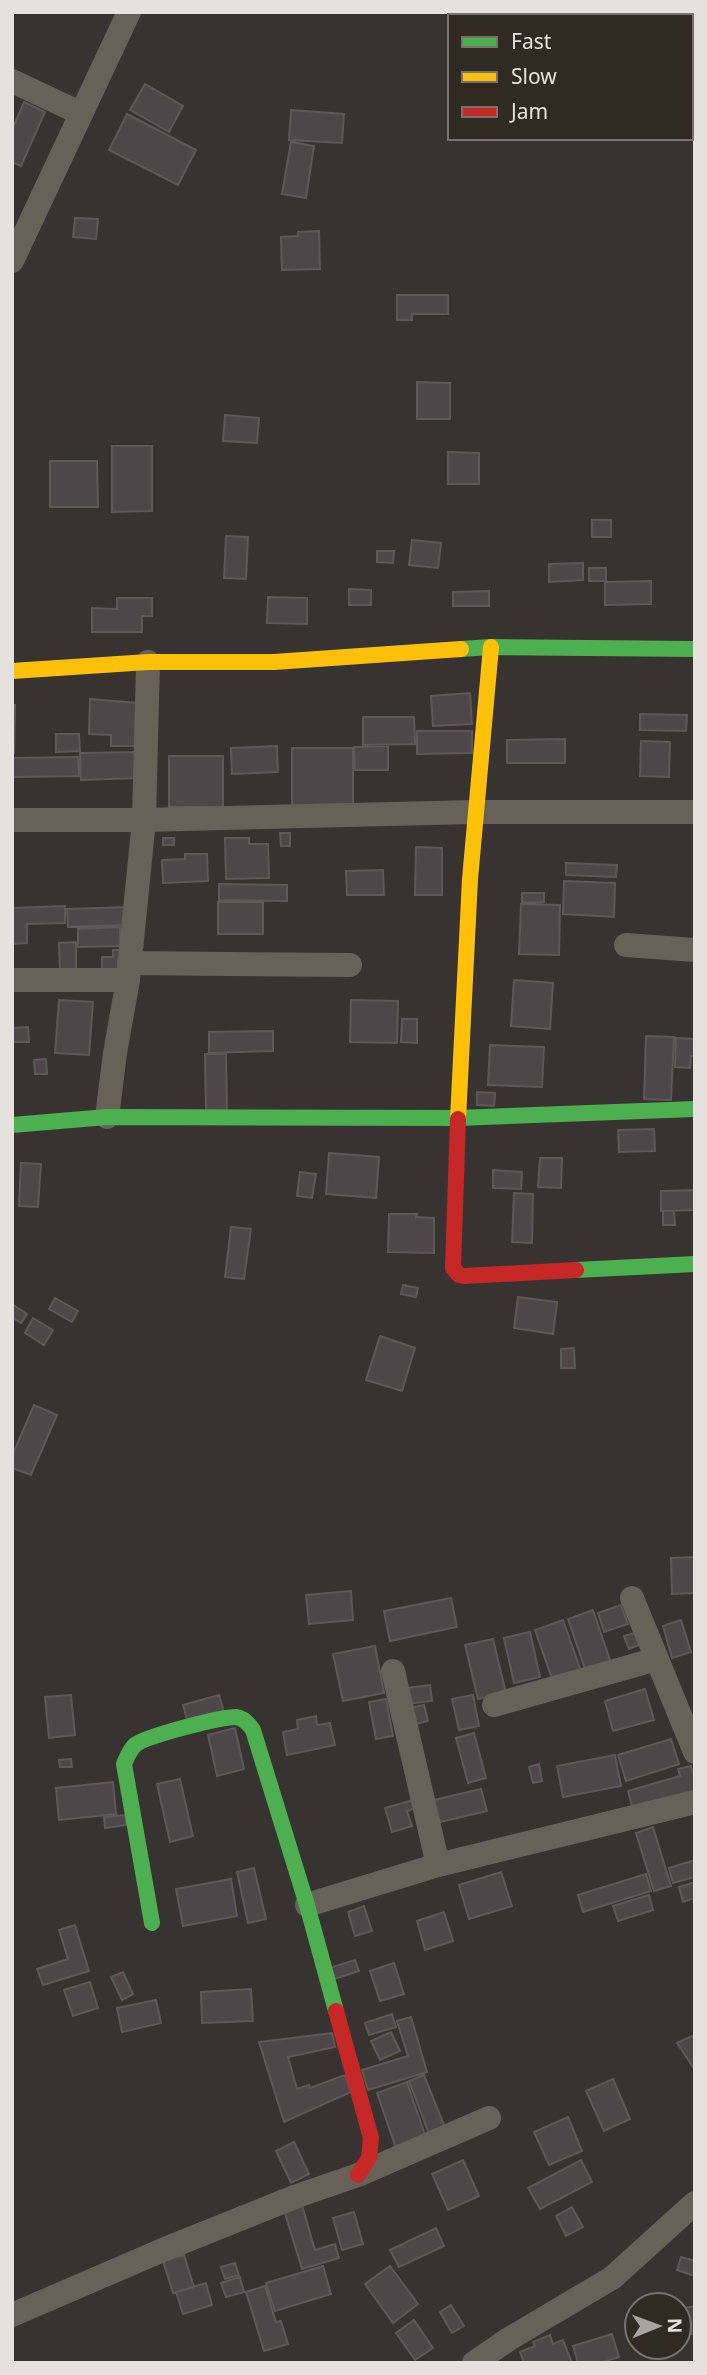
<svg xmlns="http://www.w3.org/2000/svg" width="707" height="2375" font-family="'Noto Sans',sans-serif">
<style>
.building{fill:#4e4749;stroke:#5c5959;stroke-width:2}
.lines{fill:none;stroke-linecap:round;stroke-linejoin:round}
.street{stroke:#676258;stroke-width:24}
.fast{stroke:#4caf50;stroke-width:16}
.slow{stroke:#ffc107;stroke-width:16}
.jam{stroke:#c62828;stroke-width:16}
</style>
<rect width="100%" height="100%" fill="#363330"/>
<path class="building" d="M499 12H551L550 16H499Z
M145 84 183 106 169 132 130 110Z
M24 102 45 112 21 166 12 162V130Z
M291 110 344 114 342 143 289 140Z
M127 114 196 150 178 185 109 150Z
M291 142 314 146 306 198 282 194Z
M75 218 98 219 96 239 73 237Z
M319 231 320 269 282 270 281 237 298 236V232Z
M397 295H448V314H412V320H397Z
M417 382 450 383V419H417Z
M225 415 259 418 257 443 223 441Z
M112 446H152V511L112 512Z
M448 452 479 453V484H448Z
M50 461H97L98 507H50Z
M592 520H611V537H592Z
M226 536 248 537 246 579 224 578Z
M412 540 441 543 438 568 409 565Z
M377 551H394L393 563 377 562Z
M583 563V580L549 582V564Z
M589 568H606V581H589Z
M651 581V604L605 605V582Z
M349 589 371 590V605H349Z
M489 591V606H453V592Z
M268 597 307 598V624L267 623Z
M117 598H152V616H142V632H92V608L117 609Z
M470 693 472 724 433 726 431 696Z
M90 699 138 703 136 746H111V735L89 734Z
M12 705H15L14 753H12Z
M640 714 687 715 686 731 640 730Z
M363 717H414L415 744 363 745Z
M417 731H472V753L417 754Z
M56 734H79L80 751 56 752Z
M565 739V763H507V740Z
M641 741 670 742 669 777 640 776Z
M277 746 278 772 232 774 231 748Z
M388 746V770H355L354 747Z
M292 748H353V810H292Z
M139 752 140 778 81 780 80 753Z
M169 756H223V807H169Z
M78 757 79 776 12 777V758Z
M280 833H290V846H281Z
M163 838H174V845H163Z
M225 838H249V844H268L269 878 226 879Z
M416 847 442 848V895H415Z
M185 854H207L208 881 163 883 162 860 185 859Z
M566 863 617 865 616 877 566 875Z
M383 870 384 895H347L346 871Z
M564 881 615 883 614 917 563 914Z
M219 884 287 885V901L219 900Z
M522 893H544V902L522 903Z
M218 902H263V934H218Z
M521 904 560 905 559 955 519 954Z
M65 906V923L27 924V943L12 944V908Z
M129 907 130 925 68 927 67 909Z
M120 927V946L78 947V929Z
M76 942V969L60 970 59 943Z
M113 950H127V970L102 971V957H113Z
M514 980 553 983 550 1029 511 1026Z
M59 1000 93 1002 89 1055 55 1053Z
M351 1000 398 1001 397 1043 350 1042Z
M402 1019H417V1043L401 1042Z
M28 1027 29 1042H12V1028Z
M273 1031V1051L209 1053V1032Z
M646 1036 674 1037 671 1100 644 1099Z
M676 1038 695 1039V1056H691L690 1068 675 1067Z
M490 1045 544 1047 542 1087 488 1085Z
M205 1054H226L227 1114H206Z
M46 1059 47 1074H35L34 1060Z
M477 1092 495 1093 494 1106 477 1105Z
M654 1129 655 1151 619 1152 618 1130Z
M329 1153 379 1157 376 1198 326 1194Z
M540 1158H562L561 1188 538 1187Z
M21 1163 41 1164 38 1207 19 1206Z
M493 1170 522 1172 521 1189 493 1188Z
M300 1172 316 1174 312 1198 297 1196Z
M695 1190V1210L661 1211V1191Z
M514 1193 533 1194 532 1243 512 1242Z
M663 1211H674L675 1225H663Z
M389 1214H417L416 1217 434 1218V1253L388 1252Z
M231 1227 251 1229 244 1279 225 1277Z
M403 1285 418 1288 416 1297 401 1294Z
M518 1297 557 1302 553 1334 514 1328Z
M55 1298 78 1311 72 1322 49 1309Z
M12 1304 27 1314 21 1323 12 1317Z
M33 1318 53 1330 44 1345 25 1333Z
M380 1336 415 1348 402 1391 366 1380Z
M574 1348 575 1368H561V1349Z
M34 1405 57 1415 31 1475 12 1468V1456Z
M695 1557V1593L672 1594 671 1558Z
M351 1591 353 1620 309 1624 306 1595Z
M451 1598 457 1627 390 1641 384 1611Z
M621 1605 628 1624 604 1632 598 1613Z
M593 1610 612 1666 587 1675 568 1619Z
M563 1620 583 1677 555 1687 535 1630Z
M681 1620 691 1652 672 1658 663 1626Z
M530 1632 540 1677 514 1683 504 1638Z
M635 1633 639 1645 629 1649 624 1636Z
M493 1639 506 1693 478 1699 465 1645Z
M375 1646 384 1693 343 1701 333 1654Z
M430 1685 432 1701 407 1704 405 1688Z
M645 1689 654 1720 613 1731 605 1701Z
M71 1695 75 1735 49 1738 45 1697Z
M219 1695 224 1712 188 1723 183 1705Z
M473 1695 479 1726 459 1730 452 1699Z
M386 1699 393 1736 376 1739 369 1702Z
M424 1705 428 1721 412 1725 409 1708Z
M316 1716 317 1725 330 1723 335 1745 287 1755 283 1732 298 1729 297 1720Z
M235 1728 244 1769 217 1776 208 1735Z
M474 1733 486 1778 468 1783 456 1738Z
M671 1739 679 1764 626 1781 618 1755Z
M615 1755 621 1786 563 1797 557 1766Z
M71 1759 72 1767H60L59 1760Z
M539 1764 542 1781 533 1783 529 1767Z
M691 1766 695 1780V1796L634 1813 628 1791 680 1776 678 1769Z
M180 1779 193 1836 170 1842 157 1784Z
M113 1782 116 1814 59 1820 56 1788Z
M481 1789 487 1811 440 1822 434 1800Z
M417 1799 419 1807 407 1811 412 1826 392 1832 385 1808Z
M125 1815 126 1825 105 1828 104 1817Z
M653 1827 671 1886 654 1891 636 1833Z
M695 1860V1877L673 1883 669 1868Z
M254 1868 266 1919 248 1923 237 1872Z
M501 1872 512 1906 469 1919 459 1885Z
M646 1874 651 1891 583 1912 578 1895Z
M231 1879 237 1916 183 1926 176 1889Z
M695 1882V1898L683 1902 679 1887Z
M649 1895 653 1910 618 1921 613 1906Z
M364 1906 372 1931 355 1936 348 1912Z
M444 1912 453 1941 425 1950 417 1921Z
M75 1925 89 1971 43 1985 37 1969 68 1959 59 1930Z
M355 1960 359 1971 334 1979 330 1968Z
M394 1963 404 1994 380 2001 370 1971Z
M123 1972 133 1994 122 2000 111 1977Z
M90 1982 98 2008 73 2016 64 1990Z
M251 1989 253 2021 202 2023 201 1992Z
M156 2000 161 2023 122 2032 117 2008Z
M392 2014 396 2027 369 2035 365 2023Z
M411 2017 427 2072 368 2090 362 2070 408 2056 397 2021Z
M391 2032 400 2051 380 2060 371 2041Z
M332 2033 335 2047 288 2057 297 2089 309 2085 310 2088 345 2075 351 2092 284 2122 259 2042Z
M692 2036 695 2040V2070L677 2043Z
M424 2075 448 2135 432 2142 409 2081Z
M613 2079 630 2119 604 2131 586 2091Z
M407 2082 427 2141 397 2151 377 2093Z
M568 2117 582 2151 549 2165 534 2132Z
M294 2142 309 2174 291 2183 276 2151Z
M463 2160 479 2196 448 2210 432 2174Z
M581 2160 592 2182 540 2209 528 2188Z
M302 2205 315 2250 335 2244 339 2258 302 2269 284 2210Z
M572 2207 583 2227 566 2236 556 2216Z
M354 2212 363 2244 342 2250 333 2218Z
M436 2228 444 2246 399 2267 390 2250Z
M184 2255 194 2287 173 2293 163 2261Z
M681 2257 695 2261V2276L677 2270Z
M235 2263 239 2275 225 2279 221 2267Z
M323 2266 331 2294 275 2311 266 2283Z
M390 2266 418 2304 393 2323 365 2284Z
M240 2277 244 2292 226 2297 221 2283Z
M206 2283 212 2305 183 2314 176 2292Z
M265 2286 276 2322 281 2321 288 2344 264 2351 246 2292Z
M451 2305 464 2326 452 2333 440 2312Z
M695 2306V2334H692L685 2308Z
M414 2320 433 2348 415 2360 396 2333Z
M612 2334 619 2357 600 2363H578L573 2346Z
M550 2335 553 2344 563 2340 572 2363H524L520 2352 535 2346 533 2342Z"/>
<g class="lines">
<path class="street" d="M12 81 80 113
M12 261 129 12
M12 820H144L474 812H695
M626 945 695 950
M129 963 350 965
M12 980H128
M107 1117 115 1053 128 980 144 820 148 662
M632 1598 695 1752
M393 1671 438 1865
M494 1705 657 1659
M307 1905 438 1865 695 1802
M12 2315 165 2249 297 2196 358 2175 489 2118
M474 2363 509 2339 612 2278 695 2203"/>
<path class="fast" d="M461 649 491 647 695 649
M12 1125 107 1117 458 1118 695 1109
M576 1270 695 1264
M152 1923 124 1764C127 1757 129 1751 135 1745 146 1736 220 1717 236 1717 244 1718 249 1724 253 1730L307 1905 336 2011"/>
<path class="slow" d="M12 671 148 662H274L461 649
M458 1119 470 879 491 647"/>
<path class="jam" d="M458 1119 453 1268 459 1275 464 1276 576 1270
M336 2011 371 2138 369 2158 358 2175"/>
</g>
<rect width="707" height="2375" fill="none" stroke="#e6e1dc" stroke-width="28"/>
<rect x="448" y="14" width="245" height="126" fill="#302a22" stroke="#79736c" stroke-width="2"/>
<rect x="462" y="37" width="35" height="10" fill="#4caf50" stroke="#79736c" stroke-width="2"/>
<text x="511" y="49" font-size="21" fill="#e6e1dc">Fast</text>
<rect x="462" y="72" width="35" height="10" fill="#ffc107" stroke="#79736c" stroke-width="2"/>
<text x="511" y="84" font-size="21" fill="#e6e1dc">Slow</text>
<rect x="462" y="107" width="35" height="10" fill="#c62828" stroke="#79736c" stroke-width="2"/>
<text x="511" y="119" font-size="21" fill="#e6e1dc">Jam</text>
<g transform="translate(658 2326) rotate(89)"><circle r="33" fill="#302a22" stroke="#79736c" stroke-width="2"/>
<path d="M0-5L12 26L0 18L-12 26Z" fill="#a8a4a0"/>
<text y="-10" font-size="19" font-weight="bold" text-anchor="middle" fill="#e6e1dc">N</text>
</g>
</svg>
